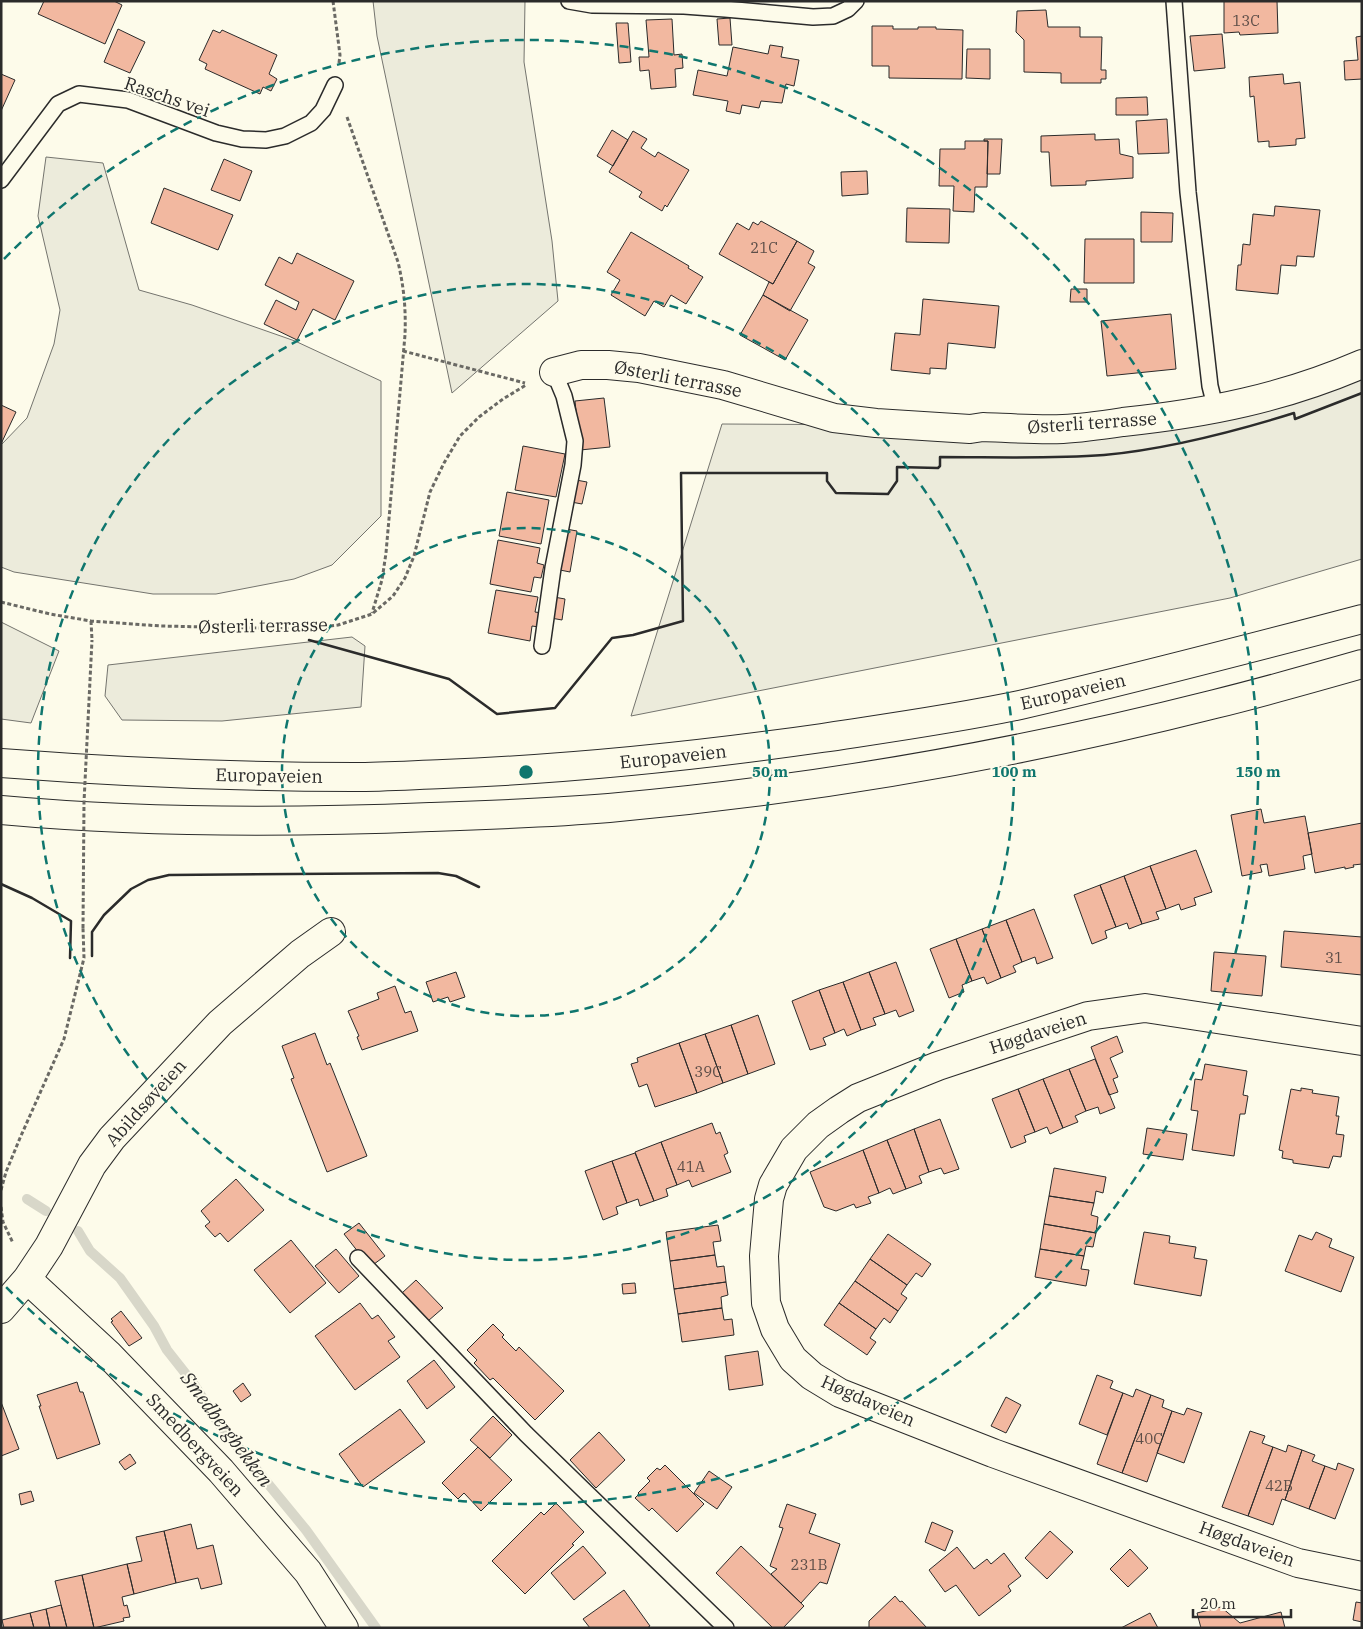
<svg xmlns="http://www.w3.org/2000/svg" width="1363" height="1629" font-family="'IBM Plex Serif',serif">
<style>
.green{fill:#ecebdb;stroke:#74746e}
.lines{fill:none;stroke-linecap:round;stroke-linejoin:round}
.stream{stroke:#d8d7c9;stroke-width:10}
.building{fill:#f2b8a0;stroke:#2b2b2b}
.service-casing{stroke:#2b2b2b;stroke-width:18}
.minor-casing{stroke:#2b2b2b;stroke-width:30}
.trunk-casing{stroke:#2b2b2b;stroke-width:30}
.path{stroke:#6a6964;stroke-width:3;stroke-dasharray:4 2.5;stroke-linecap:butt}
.service{stroke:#fdfbea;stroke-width:15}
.minor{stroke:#fdfbea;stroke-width:28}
.trunk{stroke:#fdfbea;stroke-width:28}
.path-bridge{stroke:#6a6964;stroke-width:3;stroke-dasharray:4 2.5;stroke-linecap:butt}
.wall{stroke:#2b2b2b;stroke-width:2.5}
.ring{fill:none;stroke:#0f766e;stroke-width:2.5;stroke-dasharray:9 6}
.labels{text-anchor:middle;stroke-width:4;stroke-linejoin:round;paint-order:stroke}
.number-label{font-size:15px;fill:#5d4e48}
.street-label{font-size:18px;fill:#2b2b2b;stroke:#fdfbea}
.water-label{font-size:19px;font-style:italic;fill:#2b2b2b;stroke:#fdfbea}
.centre{fill:#0f766e;stroke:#fdfbea;stroke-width:2.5}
.ring-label{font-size:15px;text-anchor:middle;font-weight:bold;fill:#0f766e;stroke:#fdfbea;stroke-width:4;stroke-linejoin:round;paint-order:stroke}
</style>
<rect width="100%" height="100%" fill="#fdfbea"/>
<path class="green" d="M373 1H525L524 62 552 241 558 301 452 393 377 36Z
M46 157 103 163 139 290 192 305 295 341 381 381V516L332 565 294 579 216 594H153L14 572 1 567V445L27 418 54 344 60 310 38 216Z
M1362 362V559L1230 598 631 716 722 424 911 425 1179 419Z
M1 622 59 651 31 723 1 719Z
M352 637 365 646 361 707 222 721 122 720 105 696 108 665Z"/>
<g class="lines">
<path class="stream" d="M27 1199 46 1211
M78 1231 90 1251 120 1278 154 1326 167 1350 193 1383 219 1424 306 1530 376 1628"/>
</g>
<path class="building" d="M44 1H114L122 5 105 44 38 14Z
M1224 1H1277L1278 33 1240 35 1239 32 1224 33Z
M1046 10 1048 27H1080V37H1102L1101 70H1106V79H1101V83H1061V73L1024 72V40L1016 32 1017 11Z
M730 18 732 45H719L717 19Z
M672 19 674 55 682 54 683 68 675 69 676 87 651 89 649 70 640 71 639 57H649L646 20Z
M616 23H628L631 62 619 63Z
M872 26H893V29H918V27H936V29L963 30 962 79 889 78V66H872Z
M118 29 145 42 130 73 104 62Z
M213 30 220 33 222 30 277 55 269 74 277 79 271 91 263 87 260 94 205 69 207 64 199 60Z
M1222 34 1225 68 1194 71 1190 36Z
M1362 36V79L1345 80 1344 61 1358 60 1356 37Z
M770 45 783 47 781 57 799 60 794 86 786 84 782 103 761 101 759 108 742 105 740 114 726 111 728 101 693 95 698 70 727 76 733 47 768 54Z
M967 49H990V79L966 78Z
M1 74 15 80 1 111Z
M1283 74 1284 84 1300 82 1305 138 1296 139V145L1269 147V141L1258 142 1254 96 1250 97 1249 77Z
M1147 97 1148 115H1116V98Z
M1167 119 1169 153 1138 154 1136 121Z
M612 130 628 140 613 166 597 156Z
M633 131 647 139 641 148 655 157 658 152 689 170 667 207 665 205 662 211 639 197 642 192 609 172Z
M1095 134V140L1119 139 1120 154 1133 157V178L1086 181V185L1051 186 1049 152H1041V136Z
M984 139H1002L1000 174H987L988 141H984Z
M965 141H988L987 187H975L974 212 953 211 954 186H939L940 149H965Z
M224 159 252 171 240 201 211 190Z
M867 171 868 194 842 196 841 172Z
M164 188 233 215 218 250 151 223Z
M1275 206 1320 210 1314 257 1297 256 1296 266 1281 265 1278 294 1236 290 1238 265H1241L1243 244 1250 245 1253 214 1274 216Z
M907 208 950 209 949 243 906 242Z
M1141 212 1173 213 1172 242H1141Z
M761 221 797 241 773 284 719 254 737 223 749 230 753 222 758 225Z
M631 232 689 266 688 268 703 277 686 304 671 295 664 307 654 301 645 316 611 295 620 280 607 272Z
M1085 239H1134V283H1084Z
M797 241 814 251 808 263 815 267 790 311 763 295 769 282 773 284Z
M297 253 354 281 335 320 313 309 297 340 264 324 276 300 296 310 299 302 265 285 279 257 292 264Z
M1071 289H1087V302H1070Z
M763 295 808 320 785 360 740 335Z
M923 299 999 306 995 348 948 343 946 369 930 368V374L891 370 895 333 920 335Z
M1171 314 1176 369 1107 376 1101 321Z
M604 398 610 447 580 450 575 401Z
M1 405 16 412 1 444Z
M523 446 565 454 556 497 515 490Z
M576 480 587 482 582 504 571 502Z
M507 492 549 500 541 544 499 536Z
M566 529 577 531 570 572 560 570Z
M498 540 540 548 537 563 544 565 541 578 534 577 531 592 490 584Z
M496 590 538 597 535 612 542 613 539 627 532 626 530 641 488 633Z
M554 597 565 599 562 620 551 618Z
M1261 809 1264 823 1305 816 1312 854 1303 856 1305 869 1269 876 1267 864 1260 865 1262 872 1242 876 1231 815Z
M1362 823V864L1353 865 1354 867 1345 869V867L1315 873 1308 833Z
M1196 850 1212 892 1194 898 1196 905 1181 910 1179 904 1166 909 1150 866Z
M1150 866 1166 909 1156 912 1159 919 1142 924 1124 876Z
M1124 876 1142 924 1129 929 1127 923 1116 927 1100 885Z
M1100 885 1116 927 1105 931 1107 938 1092 944 1074 895Z
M1034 909 1053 958 1037 964 1035 957 1022 962 1006 920Z
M1006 920 1022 962 1013 966 1016 972 1001 978 982 929Z
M982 929 1001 978 987 984 984 977 972 981 956 939Z
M1284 931 1362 937V975L1281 967Z
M956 939 972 981 962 985 964 992 949 998 930 949Z
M1214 952 1266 956 1262 996 1211 991Z
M896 962 914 1011 899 1017 896 1010 885 1014 869 972Z
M456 972 465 997 450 1002 448 997 433 1002 426 982Z
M869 972 885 1014 873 1018 876 1025 861 1030 843 982Z
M843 982 861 1030 847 1036 844 1029 835 1033 819 990Z
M395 986 405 1013 411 1011 418 1031 362 1050 357 1037 359 1036 348 1011 379 999 377 993Z
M819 990 835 1033 823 1038 826 1045 810 1050 792 1001Z
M758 1015 775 1064 748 1074 731 1025Z
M731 1025 748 1074 723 1083 705 1034Z
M315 1033 327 1065 330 1063 367 1156 327 1172 291 1079 294 1078 282 1046Z
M705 1034 723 1083 697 1093 679 1043Z
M1117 1036 1123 1052 1110 1058 1118 1077 1113 1079 1118 1092 1109 1095 1091 1047Z
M679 1043 697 1093 655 1107 647 1084 639 1087 631 1064 638 1062 637 1058Z
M1095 1059 1115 1108 1100 1114 1098 1107 1086 1111 1069 1069Z
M1205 1064 1247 1071 1243 1095 1248 1096 1245 1114H1240L1234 1156 1192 1150 1198 1111 1191 1110 1195 1079 1202 1080Z
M1069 1069 1086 1111 1075 1116 1078 1122 1063 1128 1043 1079Z
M1043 1079 1063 1128 1050 1134 1047 1127 1035 1132 1018 1089Z
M1301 1088 1313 1090 1312 1093 1339 1097 1336 1116H1339L1336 1134 1344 1135 1341 1157 1333 1156 1329 1168 1293 1163V1160L1282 1158 1283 1151 1279 1150 1291 1089 1301 1091Z
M1018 1089 1035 1132 1024 1136 1026 1142 1011 1148 992 1099Z
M940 1119 959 1169 944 1174 941 1168 929 1172 914 1129Z
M712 1123 716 1134 720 1132 728 1153 724 1155 731 1172 692 1187 689 1180 677 1185 661 1142Z
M1147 1128 1187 1134 1183 1160 1143 1154Z
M914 1129 929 1172 919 1176 922 1183 906 1189 887 1140Z
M887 1140 906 1189 893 1194 890 1188 879 1193 863 1150Z
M661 1142 677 1185 666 1189 668 1196 654 1201 635 1152Z
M863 1150 879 1193 868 1197 871 1203 856 1208 854 1204 836 1211 824 1207 810 1172Z
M635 1153 654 1201 640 1206 638 1199 627 1203 612 1161Z
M612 1161 627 1203 616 1207 618 1214 603 1220 585 1171Z
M1054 1168 1106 1177 1103 1193 1096 1191 1094 1203 1049 1196Z
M236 1179 264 1210 228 1242 220 1233 215 1237 205 1226 210 1222 201 1211Z
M1049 1196 1094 1203 1091 1215 1098 1217 1096 1233 1044 1224Z
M359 1223 385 1256 370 1267 344 1234Z
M1044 1224 1096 1233 1093 1247 1086 1246 1084 1256 1040 1249Z
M718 1225 721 1241 713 1242 715 1255 670 1261 666 1232Z
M1144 1232 1170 1236 1169 1243 1196 1247 1194 1258 1207 1260 1201 1296 1134 1284Z
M1316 1232 1332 1239 1329 1247 1354 1257 1341 1292 1285 1271 1299 1235 1312 1240Z
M888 1234 931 1264 922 1277 916 1273 907 1285 870 1259Z
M291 1240 326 1283 290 1313 254 1270Z
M336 1249 359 1276 339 1293 315 1266Z
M1040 1249 1084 1256 1081 1269 1089 1270 1086 1286 1035 1277Z
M715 1255 717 1267 724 1266 726 1282 674 1289 670 1261Z
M870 1259 907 1285 901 1294 907 1298 898 1311 855 1281Z
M416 1280 443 1308 428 1321 402 1293Z
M855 1281 898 1311 890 1323 884 1318 876 1329 839 1303Z
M726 1282 728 1295 721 1297 722 1308 678 1314 674 1289Z
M635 1283 636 1293 623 1294 622 1284Z
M360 1303 372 1319 378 1315 395 1337 388 1341 400 1357 355 1390 315 1336Z
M839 1303 876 1329 870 1338 876 1342 867 1355 824 1325Z
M722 1308 724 1320 732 1319 734 1335 682 1342 678 1314Z
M121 1311 142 1338 129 1346 111 1322 113 1321 111 1319Z
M493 1324 504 1335 502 1337 516 1351 519 1347 564 1391 535 1420 493 1378 490 1380 474 1363 477 1360 467 1350Z
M758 1351 763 1385 729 1390 725 1356Z
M434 1360 455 1387 427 1409 407 1381Z
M1097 1375 1113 1381 1110 1388 1123 1393 1107 1435 1079 1424Z
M77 1382 80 1392H83L100 1444 57 1459 39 1406H41L37 1395Z
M243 1383 251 1395 241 1402 233 1391Z
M1136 1389 1151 1395 1122 1473 1097 1464 1123 1393 1133 1397Z
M1151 1395 1164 1400 1162 1407 1172 1411 1147 1482 1122 1473Z
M1006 1397 1021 1405 1006 1433 991 1426Z
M1 1402 19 1449 1 1456Z
M1187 1408 1202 1413 1184 1463 1157 1453 1172 1411 1184 1415Z
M400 1409 425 1442 363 1487 339 1454Z
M493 1416 512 1435 490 1458 470 1440Z
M1250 1431 1265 1436 1262 1443 1273 1447 1248 1516 1222 1507Z
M599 1432 625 1460 596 1488 570 1460Z
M1288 1445 1302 1450 1285 1500 1282 1499 1273 1525 1248 1516 1273 1447 1286 1452Z
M478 1447 512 1480 481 1511 464 1493 458 1499 442 1483Z
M1302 1450 1315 1455 1312 1461 1325 1466 1309 1509 1285 1500Z
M130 1454 136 1463 125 1470 119 1462Z
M1338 1463 1354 1469 1335 1519 1309 1509 1325 1466 1336 1470Z
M665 1465 704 1504 677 1532 652 1508 649 1511 635 1498 639 1494 638 1493 650 1481 647 1478 657 1468 660 1470Z
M709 1471 732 1487 717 1509 694 1493Z
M31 1491 34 1501 21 1505 19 1494Z
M556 1503 584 1532 572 1544 574 1545 525 1594 492 1561 541 1512 544 1515Z
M787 1504 816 1514 809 1533 840 1544 827 1584 820 1582 801 1603 771 1574 777 1569 770 1566 783 1528 779 1527Z
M932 1522 953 1531 945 1551 925 1542Z
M191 1524 197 1549 213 1545 222 1584 201 1589 198 1578 176 1583 164 1531Z
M164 1531 176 1583 134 1594 127 1564 142 1561 136 1537Z
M1050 1531 1073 1552 1047 1579 1025 1558Z
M583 1546 606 1573 574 1600 551 1573Z
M741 1546 804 1606 783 1628H773L716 1573Z
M957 1547 974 1569 987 1559 991 1564 1004 1553 1021 1576 1008 1586 1011 1591 979 1616 956 1585 945 1592 929 1570Z
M1130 1549 1148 1568 1128 1587 1110 1569Z
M127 1564 134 1594 122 1597 124 1606 127 1605 130 1617 123 1618 124 1621 94 1628 82 1575Z
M82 1575 94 1628H67L55 1581Z
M624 1590 650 1626 647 1628H590L583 1619Z
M895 1596 900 1602 902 1601 927 1628H869V1621Z
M1356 1602 1362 1603V1622L1353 1620Z
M61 1605 67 1628H50L46 1609Z
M1221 1607 1240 1623 1281 1612 1285 1628H1201L1197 1613Z
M46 1609 50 1628H34L30 1613Z
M30 1613 34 1628H4L2 1620Z
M1150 1613 1158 1628H1121Z"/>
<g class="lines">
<g class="service-casing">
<path id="service" d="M569 1 592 5 684 6 725 9 813 17 833 16 848 9 856 1
M1174 1 1188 192 1210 386 1213 398 1219 408
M1 180 58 104 79 94 128 100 216 133 242 139 266 140 285 136 311 123 323 110 335 85
M542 646 553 568 573 465 575 441 564 396 554 372
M358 1258 526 1434 726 1628"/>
</g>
<g class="minor-casing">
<path id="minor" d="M554 372 581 365H608L639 368 723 385 834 418 876 423 970 429 983 427C1009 428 1036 430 1063 429 1083 428 1103 425 1123 422 1208 413 1283 398 1362 364
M1362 1041 1145 1008 1088 1016 938 1066 858 1098 839 1110 818 1125 794 1149 773 1185 769 1199 764 1256 766 1303 775 1329 793 1359 812 1376 840 1393 993 1453 1298 1563 1362 1576
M27 1279 108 1354 221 1471 308 1572 344 1628
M1 1309 27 1279 49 1246 92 1165 112 1138 220 1023 300 954 331 932"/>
</g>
<g class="trunk-casing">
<path id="trunk" d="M1 763C119 772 236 777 354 777 383 777 414 775 443 774 570 769 696 756 822 738 888 728 954 719 1020 705 1134 679 1248 649 1362 619
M1 810C143 823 287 823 430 817 489 815 549 813 609 808 813 790 1017 754 1215 704 1264 692 1313 678 1362 664"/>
</g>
<path class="path" d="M333 1 340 55 339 63
M347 117 398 262C404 287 406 310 405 335L386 553 382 580 372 613
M403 351 525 383
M1 602 50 614 91 621 161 626 303 629 338 625 372 614 393 596 405 578 414 556 430 492 444 463 460 436 479 417 503 399 526 385
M91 621 92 640
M1 1190 6 1172 20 1138 64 1039 84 958 83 928
M1 1207 3 1222 13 1243"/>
<use href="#service" class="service"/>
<use href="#minor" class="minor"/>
<use href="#trunk" class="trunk"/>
<path class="path-bridge" d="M83 928 84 802 92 640"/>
<path class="wall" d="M309 640 449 679 497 714 555 708 612 638 633 635 683 621 681 473H827V481L836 493 888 494 897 481V467L938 468 940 466V457C995 457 1050 459 1104 455 1168 449 1233 432 1294 413L1295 419 1362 393
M1 884 32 898 71 921 70 958
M92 956V932L104 915 131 889 148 880 169 875 438 873 456 876 479 887"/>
</g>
<g class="ring">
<circle cx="526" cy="772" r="244"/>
<circle cx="526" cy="772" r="488"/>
<path d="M4 259A732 732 0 1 1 4 1285"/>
</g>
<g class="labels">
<g class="number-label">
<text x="1246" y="26">13C</text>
<text x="764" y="253">21C</text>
<text x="1334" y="963">31</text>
<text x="708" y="1077">39C</text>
<text x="691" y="1172">41A</text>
<text x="1149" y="1444">40C</text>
<text x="1279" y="1491">42B</text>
<text x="809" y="1570">231B</text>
</g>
<g class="street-label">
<text transform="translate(167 97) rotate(19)" y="6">Raschs vei</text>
<text transform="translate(678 379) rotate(11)" y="6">Østerli terrasse</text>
<text transform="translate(1092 423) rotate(-4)" y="6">Østerli terrasse</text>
<text transform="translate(263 626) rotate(-1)" y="6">Østerli terrasse</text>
<text transform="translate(1073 692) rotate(-13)" y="6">Europaveien</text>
<text transform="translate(673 757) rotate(-6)" y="6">Europaveien</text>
<text transform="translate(269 776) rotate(1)" y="6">Europaveien</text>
<text transform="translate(1038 1033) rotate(-18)" y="6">Høgdaveien</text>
<text transform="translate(146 1103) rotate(-48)" y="6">Abildsøveien</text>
<text transform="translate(868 1401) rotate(24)" y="6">Høgdaveien</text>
<text transform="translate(195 1445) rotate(47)" y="6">Smedbergveien</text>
<text transform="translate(1247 1544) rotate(20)" y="6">Høgdaveien</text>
</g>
<g class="water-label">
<text transform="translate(227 1429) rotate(53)" y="7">Smedbergbekken</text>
</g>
</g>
<circle cx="526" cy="772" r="8" class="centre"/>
<g class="ring-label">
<text x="770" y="777">50 m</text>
<text x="1014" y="777">100 m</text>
<text x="1258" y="777">150 m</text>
</g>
<rect width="1363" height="1629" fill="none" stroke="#2b2b2b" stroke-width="5"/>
<path d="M1193 1609v8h98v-8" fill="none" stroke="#2b2b2b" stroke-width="2.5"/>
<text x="1200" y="1609" font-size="15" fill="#2b2b2b" stroke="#fdfbea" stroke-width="4" paint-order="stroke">20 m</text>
</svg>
